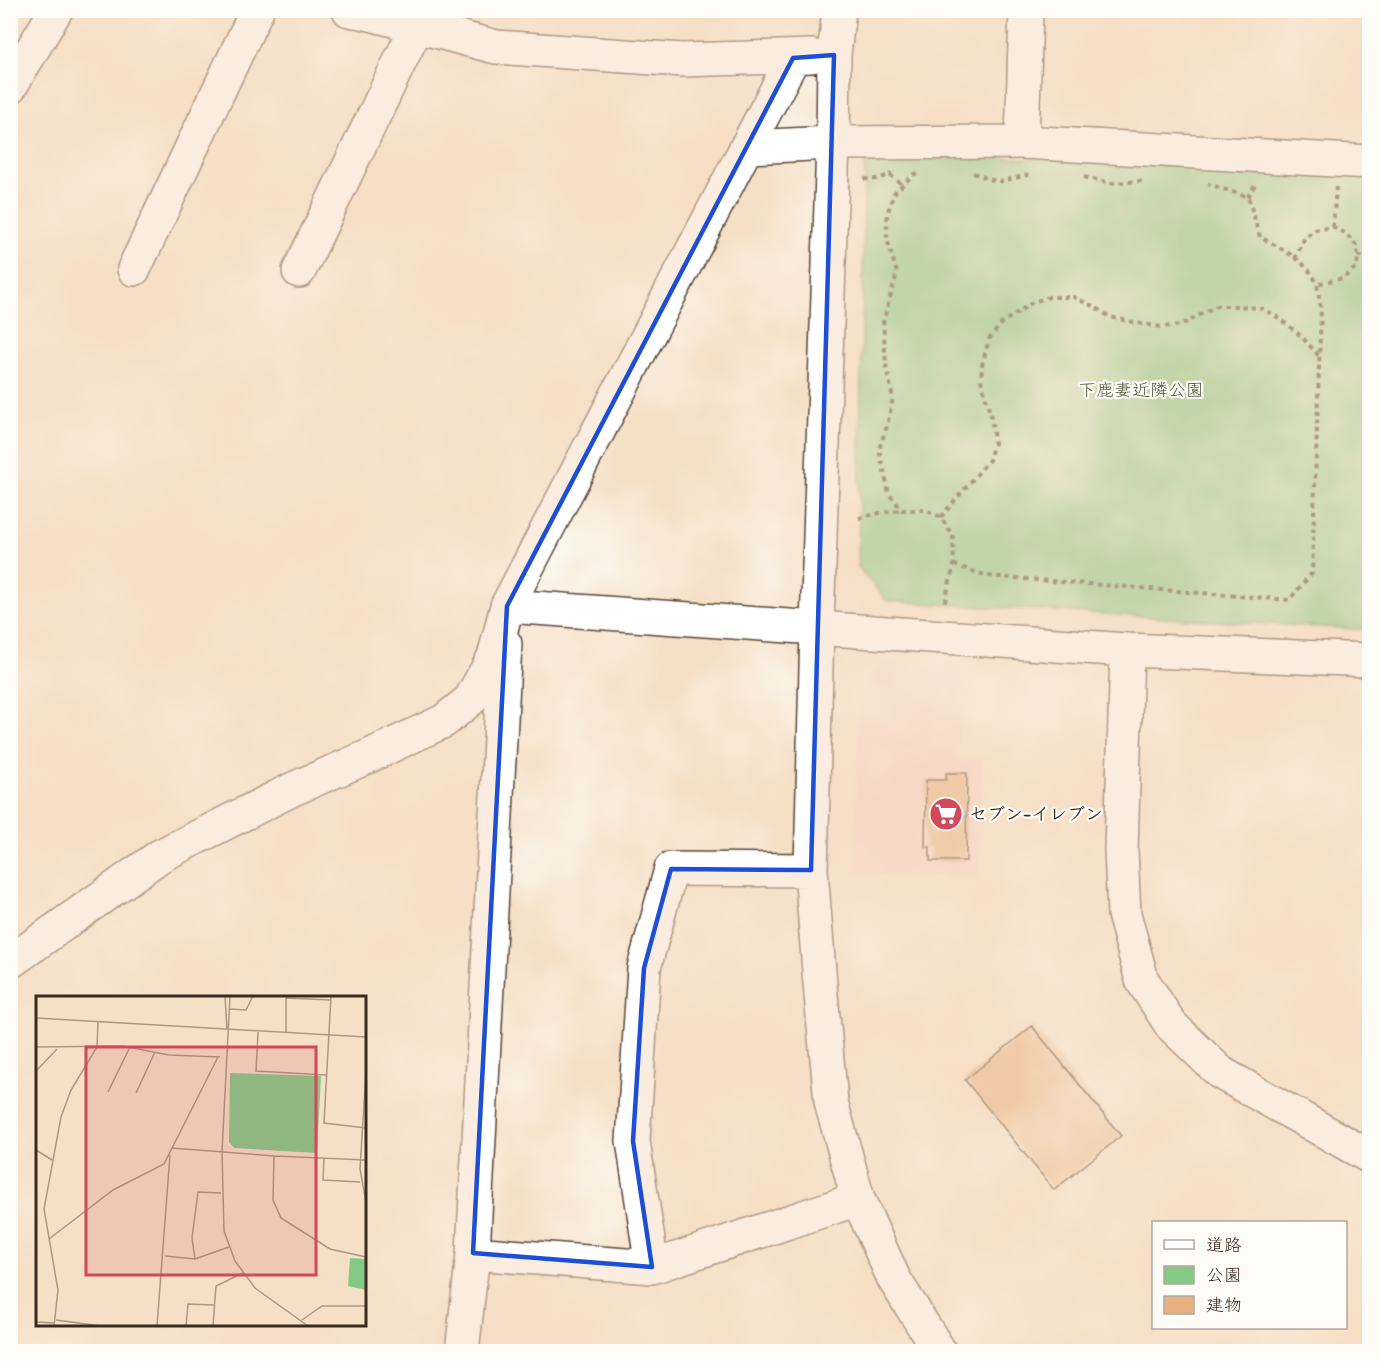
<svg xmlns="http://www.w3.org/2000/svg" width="1380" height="1362" font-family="Mynerve,'Klee One',sans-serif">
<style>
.built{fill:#f6d1c5}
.green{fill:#84ca85;stroke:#607a52;stroke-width:1.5}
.building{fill:#e9b080}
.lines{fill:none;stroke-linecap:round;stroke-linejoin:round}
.minor-casing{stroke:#574537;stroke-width:36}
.path{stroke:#574537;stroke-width:4;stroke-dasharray:4.5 4.5;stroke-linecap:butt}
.minor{stroke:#fff;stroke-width:33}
.marked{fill:none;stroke:#1d4ed8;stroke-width:4.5;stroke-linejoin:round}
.labels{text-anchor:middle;stroke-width:4.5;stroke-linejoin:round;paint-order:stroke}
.park-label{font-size:18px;fill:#515a3d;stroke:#fdfcf7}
.poi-label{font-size:18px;font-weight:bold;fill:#3b2a1e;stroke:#fdfcf7;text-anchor:start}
.inset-road{fill:none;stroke:#ab9782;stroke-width:1.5}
.view{fill:#d1495b;fill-opacity:0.15;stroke:#d1495b;stroke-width:3}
.inset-edge{fill:none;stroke:#3b2a1e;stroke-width:3}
</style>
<rect width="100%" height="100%" fill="#fdfcf7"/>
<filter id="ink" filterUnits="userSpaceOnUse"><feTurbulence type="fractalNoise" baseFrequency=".0167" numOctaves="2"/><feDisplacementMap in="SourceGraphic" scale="12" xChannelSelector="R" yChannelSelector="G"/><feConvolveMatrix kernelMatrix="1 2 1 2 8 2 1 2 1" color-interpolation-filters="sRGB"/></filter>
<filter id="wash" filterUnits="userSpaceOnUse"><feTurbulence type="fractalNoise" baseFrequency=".008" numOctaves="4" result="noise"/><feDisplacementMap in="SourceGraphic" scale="24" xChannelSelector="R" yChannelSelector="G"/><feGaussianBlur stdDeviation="1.35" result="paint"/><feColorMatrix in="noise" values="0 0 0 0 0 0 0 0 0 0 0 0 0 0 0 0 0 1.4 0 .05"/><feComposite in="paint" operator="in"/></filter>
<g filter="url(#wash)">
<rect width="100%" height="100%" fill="#f5dfc5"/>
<path class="built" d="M886 661 962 667 957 757 982 759 979 876 854 874 859 691Z"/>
<path class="green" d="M865 152 1369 173V630L887 601 858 567Z"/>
<g id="blocks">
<path class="building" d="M946 773H967L966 861H930V847H925L926 780H946Z
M1032 1026 1121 1136 1054 1190 965 1080Z"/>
</g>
</g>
<g filter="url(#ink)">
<use href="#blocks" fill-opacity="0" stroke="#574537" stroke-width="1.5"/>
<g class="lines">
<g class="minor-casing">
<path id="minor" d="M349 10 367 13 496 47 682 60 812 56
M839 10 834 55 833 143 817 627 811 870 820 984 831 1102 858 1199 894 1279 940 1352
M1026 10 1022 142 1370 162
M10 87 56 10
M747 147 833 143 1022 142
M134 269 257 10
M299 271 417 26
M507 606 1127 650 1121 851 1124 914 1142 980 1171 1025 1221 1073 1370 1157
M1127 650 1370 660
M10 962 160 856 293 789 365 758 444 721 470 700 494 657 507 606 793 58
M473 1253 652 1267 858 1199
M652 1267 633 1141 644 968 671 869 811 870
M462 1352 473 1253 505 644"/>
</g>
<path class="path" d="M917 173 913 175 894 193 887 215V239L897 273 883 322 886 365 893 398 887 426 879 449 889 494 902 510H925L941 517 953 537 954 565 944 605
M973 173 998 182 1032 174
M890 175 903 185
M1084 177 1111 183 1142 181
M864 179H876L890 175 891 173
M1248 197 1255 184
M1333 227 1336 187
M1358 256H1370
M1295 259 1305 237 1315 230 1333 227 1345 233 1356 245 1358 256 1357 266 1344 278 1316 284
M941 517 989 460 994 443 992 421 981 380 982 365 989 339 1002 323 1033 302 1049 297H1073L1093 306 1110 317 1136 323 1161 327 1181 325 1207 311 1217 306H1241L1263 309 1279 318 1301 336 1319 356
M859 518 880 513 902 510
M954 565 988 576 1289 600 1312 573 1321 309C1319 301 1319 293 1317 285 1311 263 1280 248 1260 237L1248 197 1208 184"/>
<use href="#minor" class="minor"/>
</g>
</g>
<path d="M0 0H1380V1362H0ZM834 55 811 870 671 869 644 968 633 1141 652 1267 473 1253 507 606 793 58Z" fill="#f5dfc5" fill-opacity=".55" fill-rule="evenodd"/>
<path class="marked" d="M834 55 811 870 671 869 644 968 633 1141 652 1267 473 1253 507 606 793 58Z"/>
<defs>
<g id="supermarket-disc" transform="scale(1.725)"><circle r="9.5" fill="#d1495b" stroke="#fdfcf7"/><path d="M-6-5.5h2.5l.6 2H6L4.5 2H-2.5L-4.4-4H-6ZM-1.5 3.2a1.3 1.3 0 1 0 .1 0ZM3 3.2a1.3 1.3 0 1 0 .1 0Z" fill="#fff"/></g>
</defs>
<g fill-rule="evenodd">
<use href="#supermarket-disc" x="946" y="814"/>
</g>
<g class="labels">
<g class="park-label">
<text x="1141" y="396">下鹿妻近隣公園</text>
</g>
<g class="poi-label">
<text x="969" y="820">セブン-イレブン</text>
</g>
</g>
<g transform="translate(36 996)">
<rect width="330" height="330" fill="#f5dfc5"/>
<path d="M194 77 285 80 281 157 198 152 193 146ZM314 262 330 263V294L312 290Z" fill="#84ca85"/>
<path class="inset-road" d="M189 0 191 34M194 0 186 156 188 235 199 265 219 292 272 330M295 0 288 127 330 132M250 2 295 4M194 13 210 14 217 0M0 22 330 41M222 36 220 75 290 79M250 36V1M0 51 87 50 133 59 184 61M0 75 21 53M330 76 324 173 330 206M72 96 94 51M100 97 119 56M135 152 238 160 237 204 245 222 294 253 330 261M0 154 16 164M238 160 330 164M288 162 287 184 324 186M13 243 77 194 128 168 182 61M129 260 159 263 193 251M159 263 156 242 162 196 185 197M20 324 65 330M266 324 286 310H330M0 326 19 327M18 330 22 294 8 213 25 121 35 94 61 51 62 26M121 330 134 159M150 330 152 308 178 309M177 330 180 290 207 277"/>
<path class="view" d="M50 51H280V279H50Z"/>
<rect width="330" height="330" class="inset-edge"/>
</g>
<rect width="1380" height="1362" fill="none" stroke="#fdfcf7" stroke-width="36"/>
<rect x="1152" y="1221" width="195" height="108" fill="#fdfcf7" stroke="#afa8a0" stroke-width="1.5"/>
<rect x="1164" y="1240" width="30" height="9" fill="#ffffff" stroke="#afa8a0" stroke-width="1.5"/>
<text x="1206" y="1251" font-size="18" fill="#3b2a1e">道路</text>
<rect x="1164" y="1266" width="30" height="18" fill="#84ca85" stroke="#afa8a0" stroke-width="1.5"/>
<text x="1206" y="1281" font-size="18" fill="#3b2a1e">公園</text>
<rect x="1164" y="1296" width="30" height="18" fill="#e9b080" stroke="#afa8a0" stroke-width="1.5"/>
<text x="1206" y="1311" font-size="18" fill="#3b2a1e">建物</text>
</svg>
